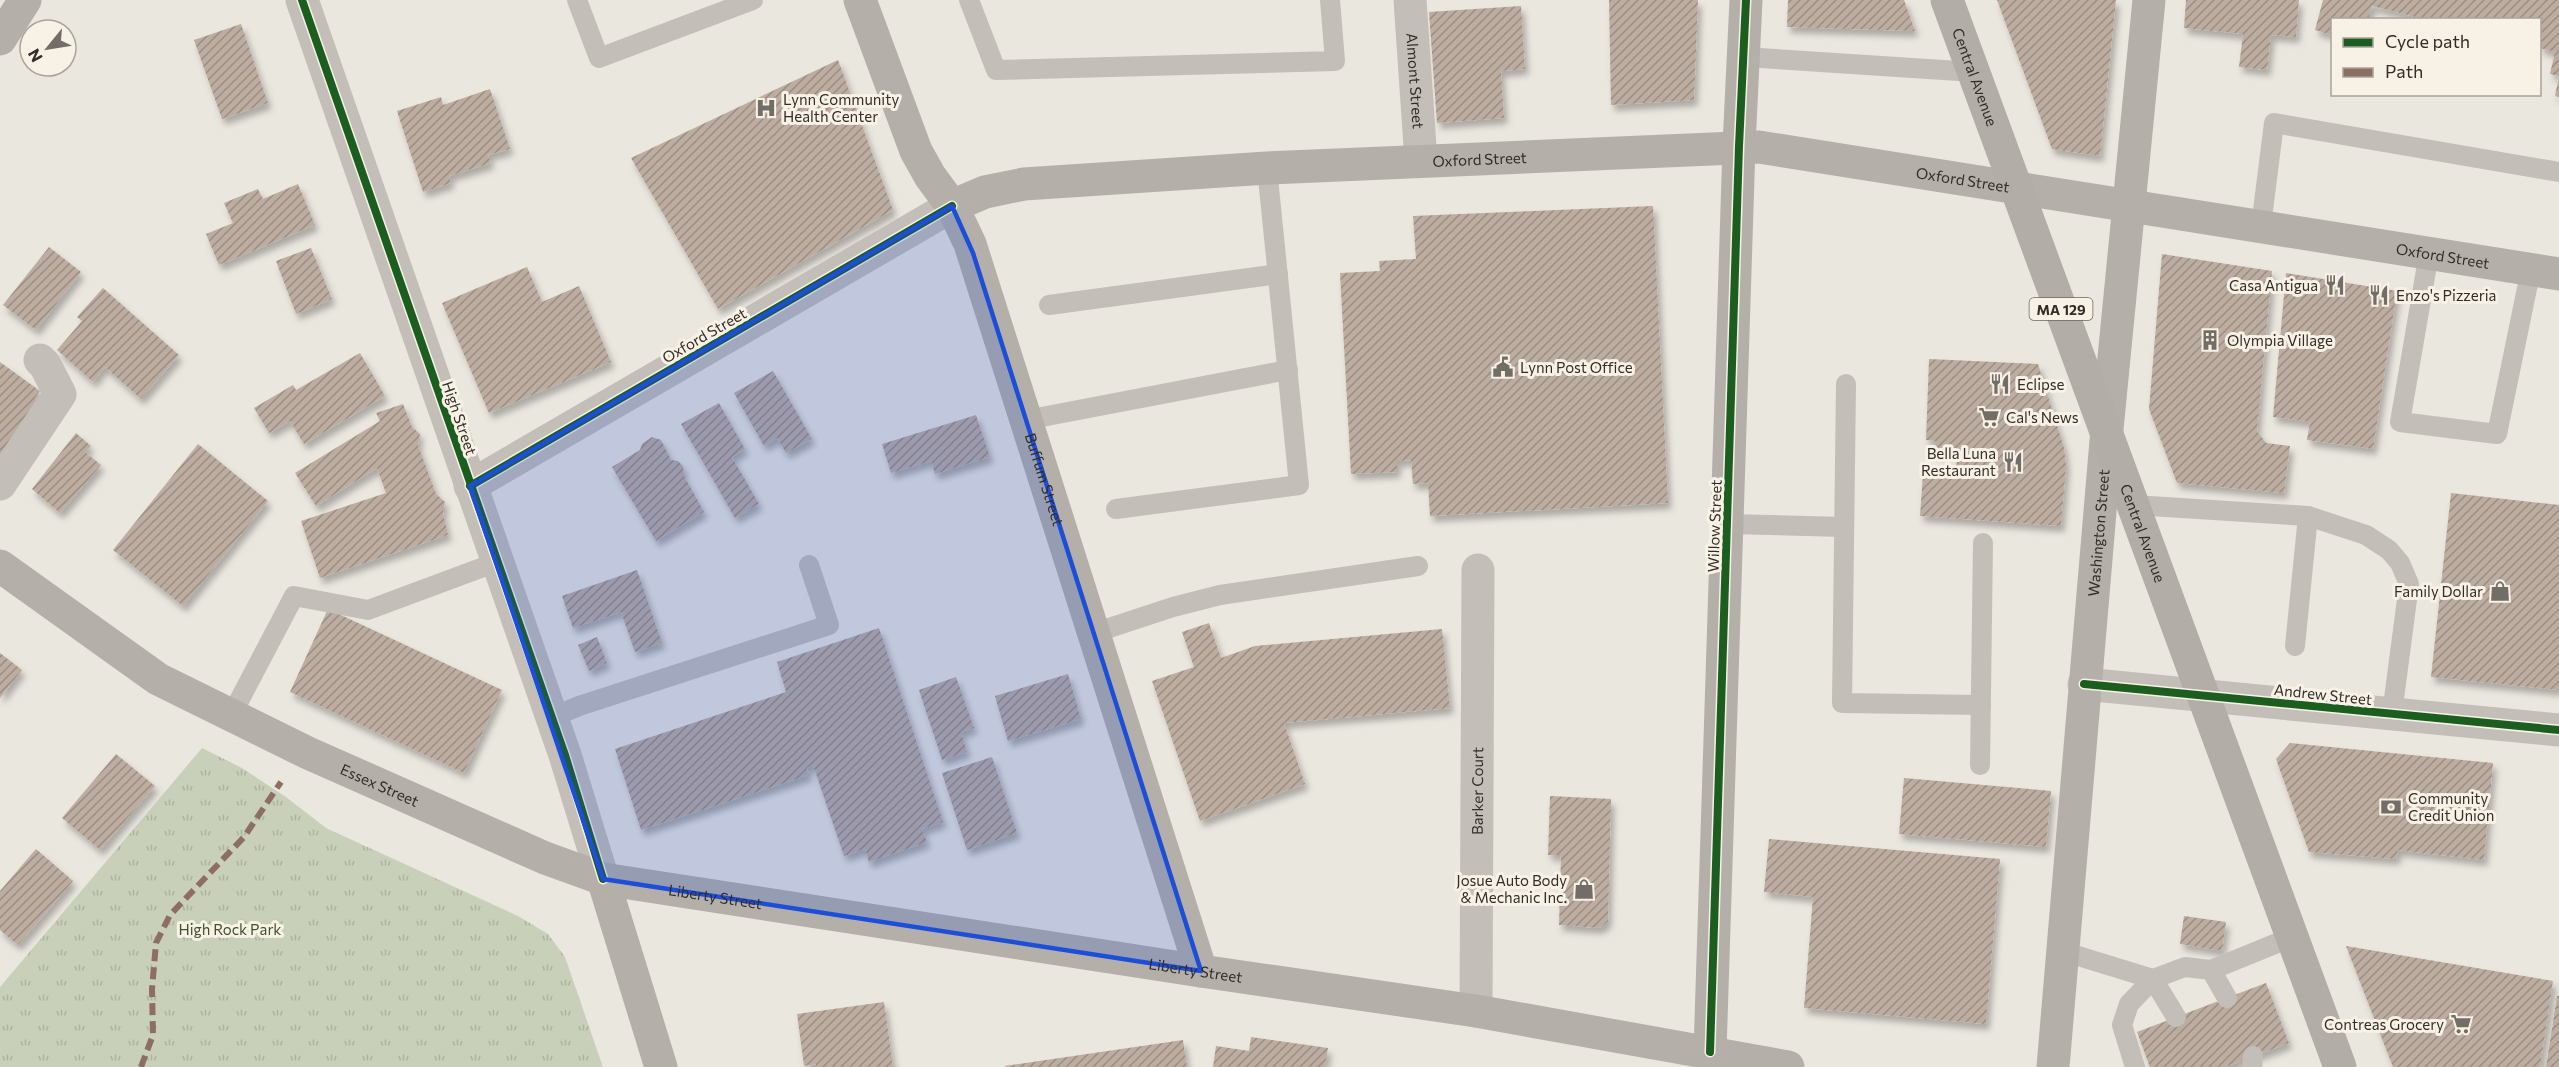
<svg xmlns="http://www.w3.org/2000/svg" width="2559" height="1067" viewBox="0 0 2559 1067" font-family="Commissioner,sans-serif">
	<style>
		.park { fill: url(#park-tufts) }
		.building { fill: url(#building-hatch); filter: url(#shadow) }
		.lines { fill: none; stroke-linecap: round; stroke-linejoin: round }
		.lane { stroke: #c3beb8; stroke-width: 20 }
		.street { stroke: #c3beb8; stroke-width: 33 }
		.secondary { stroke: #b4afa9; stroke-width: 33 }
		.primary { stroke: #b2ada7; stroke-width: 33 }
		.quiet { stroke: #8d6e63; stroke-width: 6; stroke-dasharray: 12 6; stroke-linecap: butt }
		.cycleway-casing { stroke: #f8f2e6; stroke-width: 11 }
		.cycleway { stroke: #1b5e20; stroke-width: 8 }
		.marked { fill: #1d4ed8; fill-opacity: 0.2; stroke: #1d4ed8; stroke-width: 4.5; stroke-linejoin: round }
		.labels { text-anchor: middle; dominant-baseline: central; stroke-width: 6; stroke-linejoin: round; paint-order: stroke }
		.shield { fill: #f8f2e6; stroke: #6e6760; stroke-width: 1.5 }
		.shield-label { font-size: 14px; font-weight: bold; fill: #332c27 }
		.street-label { font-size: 15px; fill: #332c27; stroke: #f8f2e6 }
		.poi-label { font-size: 15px; fill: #332c27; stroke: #f8f2e6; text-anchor: start }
		.park-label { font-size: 15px; fill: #3f502d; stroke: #f8f2e6 }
	</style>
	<defs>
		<pattern id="park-tufts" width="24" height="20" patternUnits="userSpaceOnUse" patternTransform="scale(1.5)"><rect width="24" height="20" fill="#c9d0ba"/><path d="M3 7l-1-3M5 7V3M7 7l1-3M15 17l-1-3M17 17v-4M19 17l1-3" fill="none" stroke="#adb3a0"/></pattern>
		<pattern id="building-hatch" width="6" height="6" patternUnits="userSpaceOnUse" patternTransform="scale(1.5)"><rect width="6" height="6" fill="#bdada1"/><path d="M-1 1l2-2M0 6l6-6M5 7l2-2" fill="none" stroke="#9a8d83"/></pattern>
		<filter id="shadow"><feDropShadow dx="3.5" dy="6" stdDeviation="3" flood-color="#0004"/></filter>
	</defs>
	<rect width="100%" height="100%" fill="#eae7df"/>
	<path class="park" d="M202,748L242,768L286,797L326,828L518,916L548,934L565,957L603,1067H0V987Z"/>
	<g class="building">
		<path d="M1609,0H1698L1694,100L1611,105Z"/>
		<path d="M1788,0H1904L1915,31L1787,27Z"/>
		<path d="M1997,0H2116L2100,156L2052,149Z"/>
		<path d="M2186,0H2299L2296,37L2271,35L2267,70L2239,67L2243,34L2184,28Z"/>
		<path d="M2323,0H2559V76L2550,74L2555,52L2540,48V20H2427L2372,6L2368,20H2332V35L2315,30Z"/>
		<path d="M1521,6L1525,69L1501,71L1504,118L1437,123L1429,12Z"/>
		<path d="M241,24L268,103L222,119L194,40Z"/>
		<path d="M838,60L893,210L718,309L631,158Z"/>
		<path d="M2558,81H2559V97L2555,96Z"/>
		<path d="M490,89L510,149L488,155L491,163L449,176L451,183L423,192L397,111L441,97L443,105Z"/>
		<path d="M298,184L315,225L219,265L206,234L233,223L224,203L258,189L263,199Z"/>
		<path d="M1653,206L1668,503L1430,516L1428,483L1413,484L1411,460L1397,461V472L1351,474L1340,273L1380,271L1379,261L1416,259L1413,216Z"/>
		<path d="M49,247L81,272L36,330L3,305Z"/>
		<path d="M311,248L332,299L296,314L276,261Z"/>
		<path d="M2162,254L2272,271L2257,431L2266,443L2290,446L2284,493L2177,483L2149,409Z"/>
		<path d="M527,267L542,302L579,286L611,362L489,413L442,303Z"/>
		<path d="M2286,273L2397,291L2373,449L2307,440L2310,422L2273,417Z"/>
		<path d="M103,288L179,355L141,399L105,367L93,382L57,350L82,321L77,317Z"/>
		<path d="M360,353L385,396L304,444L290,421L269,433L254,408L293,385L296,390Z"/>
		<path d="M1929,359L2038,364L2064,448L2066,466L2061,526L1920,516L1923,474L1956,476L1957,453H1936V441L1926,440Z"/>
		<path d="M0,362L40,391L35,398L45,406L0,469Z"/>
		<path d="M773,371L812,439L786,453L777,438L764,446L734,393Z"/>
		<path d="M719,403L745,449L732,457L759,504L735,518L681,424Z"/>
		<path d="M403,404L412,427L420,434L418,445L436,494L445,502L443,513L448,535L320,578L301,521L386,493L377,468L316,506L295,473L380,421L376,413Z"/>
		<path d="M976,415L990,457L935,474L931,461L891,473L882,444Z"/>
		<path d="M76,433L91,446L85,452L101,465L60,513L32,489Z"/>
		<path d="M652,437L661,440L671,460L678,461L683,466L684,476L704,512L656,541L612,467L640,450L642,444Z"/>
		<path d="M198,444L268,501L183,606L113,550Z"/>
		<path d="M2451,493L2559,505V690L2431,677Z"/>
		<path d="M637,570L662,643L635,652L621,612L573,628L562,596Z"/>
		<path d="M328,609L502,690L464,773L290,692Z"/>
		<path d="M1209,623L1221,658L1255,646L1442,629L1450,708L1284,723L1305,784L1200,821L1152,681L1194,667L1182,632Z"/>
		<path d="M879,628L943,822L922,829L927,842L869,862L865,849L844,856L813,765L807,768L809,775L641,830L615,749L786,692L777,662Z"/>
		<path d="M597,637L607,663L589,671L578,645Z"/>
		<path d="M0,653L22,670L0,698Z"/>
		<path d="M1068,674L1081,719L1008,741L995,696Z"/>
		<path d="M956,677L974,728L961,732L967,752L942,760L919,690Z"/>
		<path d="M2290,743L2493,763L2484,860L2398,850L2396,859L2309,852L2276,759Z"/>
		<path d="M116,754L155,786L100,850L62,818Z"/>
		<path d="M992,757L1017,833L967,850L942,773Z"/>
		<path d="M1904,778L2051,791L2046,847L1899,834Z"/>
		<path d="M1550,796L1611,799L1608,922L1599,928L1559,925L1561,855H1548Z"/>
		<path d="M1769,839L2000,859L1986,1024L1804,1008L1813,897L1764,892Z"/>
		<path d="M36,849L73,881L18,945L0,930V891Z"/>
		<path d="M2184,916L2226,922L2222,951L2180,944Z"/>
		<path d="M2346,946L2553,981L2540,1067H2393Z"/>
		<path d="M2266,983L2289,1043L2225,1067H2150L2137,1032Z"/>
		<path d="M2557,996H2559V1067H2546Z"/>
		<path d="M884,1002L893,1067H816V1064L804,1066L797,1014Z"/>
		<path d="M1251,1037L1328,1048L1325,1067H1213L1216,1046L1249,1051Z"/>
		<path d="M1183,1040L1187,1067H1005V1066Z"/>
	</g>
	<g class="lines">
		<g class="lane">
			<path d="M577,0L599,58L753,0"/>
			<path d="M969,0L996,70L1335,61L1330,0"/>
			<path d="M1744,57L1974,72"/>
			<path d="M2261,226L2274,123L2559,172"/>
			<path d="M2429,253L2400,422L2497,434L2531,269"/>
			<path d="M1049,305L1278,274"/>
			<path d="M1846,384L1842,703L1981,705"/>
			<path d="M1026,420L1288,370"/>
			<path d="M2134,505L2308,516L2366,535L2389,550L2400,563L2409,584L2392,714"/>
			<path d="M1116,509L1299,485L1267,168"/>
			<path d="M1728,524L1844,527"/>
			<path d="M1094,633L1173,607L1220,595L1418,566"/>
			<path d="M2295,646L2308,516"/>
			<path d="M231,716L294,596L368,610L497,562"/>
			<path d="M551,718L579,706L829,625L809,565"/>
			<path d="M1980,765L1983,543"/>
			<path d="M2062,951L2153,979L2176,1017"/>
			<path d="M2211,970L2292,937"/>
			<path d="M2135,1067L2122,1025L2129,1004L2153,979L2185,967L2211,970L2227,998"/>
			<path d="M2252,1067L2253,1056"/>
		</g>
		<g class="street">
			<path d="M302,0L565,755L603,879"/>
			<path id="s1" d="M1410,0L1421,161"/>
			<path d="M0,484L60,394L45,365L40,360"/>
			<path d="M470,486L952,206"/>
			<path d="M2084,684L2559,730"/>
			<path id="s2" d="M1476,1011L1478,570"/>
		</g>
		<g class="secondary">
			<path id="s3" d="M860,0L916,151L930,176L952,206L970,244L1201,971"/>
			<path d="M0,39L25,0"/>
			<path id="s4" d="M952,206L985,192L1024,184L1267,168L1759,147L2559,274"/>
			<path id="s5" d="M0,566L158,679L308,753L545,858L603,879L1201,971L1476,1011L1788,1067"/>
			<path d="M603,879L661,1067"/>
			<path d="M1710,1052L1739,146L1746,0"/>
			<path id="s6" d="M2053,1067L2107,429L2149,0"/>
		</g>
		<path class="primary" id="s7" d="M1947,0L2340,1067"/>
		<path class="quiet" d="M141,1067L153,1035L152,989L156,943L170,915L244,837L281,782"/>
		<g class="cycleway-casing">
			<g id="cycleway">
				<path d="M302,0L565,755L603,879"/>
				<path d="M470,486L952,206"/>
				<path d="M2084,684L2559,730"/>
				<path d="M1710,1052L1739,146L1746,0"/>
			</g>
		</g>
		<use href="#cycleway" class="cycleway"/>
	</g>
	<path class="marked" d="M952,206L973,253L1201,971L603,879L470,486Z"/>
	<defs>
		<g id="hospital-bare" transform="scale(1.62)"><path d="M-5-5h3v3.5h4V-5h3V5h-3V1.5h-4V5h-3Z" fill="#736d67" stroke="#f8f2e6" stroke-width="2.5" paint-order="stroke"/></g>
		<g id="restaurant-bare" transform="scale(1.62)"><path d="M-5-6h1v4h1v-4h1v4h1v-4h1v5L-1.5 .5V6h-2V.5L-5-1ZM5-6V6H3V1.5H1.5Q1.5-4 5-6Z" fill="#736d67" stroke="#f8f2e6" stroke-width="2.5" paint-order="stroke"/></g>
		<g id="building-bare" transform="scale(1.62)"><path d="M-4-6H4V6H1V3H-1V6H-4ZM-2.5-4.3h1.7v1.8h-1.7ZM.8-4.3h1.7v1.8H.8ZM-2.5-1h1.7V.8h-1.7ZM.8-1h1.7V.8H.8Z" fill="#736d67" stroke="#f8f2e6" stroke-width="2.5" paint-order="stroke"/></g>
		<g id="civic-bare" transform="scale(1.62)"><path d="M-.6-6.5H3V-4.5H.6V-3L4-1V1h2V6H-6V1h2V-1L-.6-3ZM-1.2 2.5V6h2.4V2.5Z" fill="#736d67" stroke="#f8f2e6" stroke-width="2.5" paint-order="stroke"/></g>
		<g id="supermarket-bare" transform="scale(1.62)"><path d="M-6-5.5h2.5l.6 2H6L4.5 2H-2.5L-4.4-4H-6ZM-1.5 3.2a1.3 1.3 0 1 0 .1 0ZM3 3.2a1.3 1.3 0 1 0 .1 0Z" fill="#736d67" stroke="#f8f2e6" stroke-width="2.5" paint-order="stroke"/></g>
		<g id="shop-bare" transform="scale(1.62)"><path d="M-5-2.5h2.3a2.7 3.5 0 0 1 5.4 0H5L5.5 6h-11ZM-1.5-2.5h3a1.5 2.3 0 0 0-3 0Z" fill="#736d67" stroke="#f8f2e6" stroke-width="2.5" paint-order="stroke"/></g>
		<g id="bank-bare" transform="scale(1.62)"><path d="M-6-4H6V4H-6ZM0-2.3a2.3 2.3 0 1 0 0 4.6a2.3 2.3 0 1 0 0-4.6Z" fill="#736d67" stroke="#f8f2e6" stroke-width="2.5" paint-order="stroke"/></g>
	</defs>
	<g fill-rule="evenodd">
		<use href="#hospital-bare" x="766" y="108"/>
		<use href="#restaurant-bare" x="2335" y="285"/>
		<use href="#restaurant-bare" x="2379" y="295"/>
		<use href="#building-bare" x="2210" y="340"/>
		<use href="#civic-bare" x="1503" y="367"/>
		<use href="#restaurant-bare" x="2000" y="384"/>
		<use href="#supermarket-bare" x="1989" y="417"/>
		<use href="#restaurant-bare" x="2013" y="462"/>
		<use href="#shop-bare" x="2500" y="591"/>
		<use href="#bank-bare" x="2391" y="807"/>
		<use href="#shop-bare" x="1584" y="889"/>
		<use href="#supermarket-bare" x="2461" y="1024"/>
	</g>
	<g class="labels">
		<rect class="shield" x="2029.5" y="298" width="63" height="22" rx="4.5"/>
		<g class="shield-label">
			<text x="2061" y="309">MA 129</text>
		</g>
		<g class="street-label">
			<text stroke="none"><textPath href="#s7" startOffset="82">Central Avenue</textPath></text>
			<text stroke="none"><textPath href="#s1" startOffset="81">Almont Street</textPath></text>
			<text stroke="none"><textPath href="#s4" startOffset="532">Oxford Street</textPath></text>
			<text stroke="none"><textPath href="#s4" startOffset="1018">Oxford Street</textPath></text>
			<text stroke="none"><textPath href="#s4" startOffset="1504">Oxford Street</textPath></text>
			<text transform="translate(704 335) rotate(-30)">Oxford Street</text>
			<text transform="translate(460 418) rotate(71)">High Street</text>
			<text stroke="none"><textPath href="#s3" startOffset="516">Buffum Street</textPath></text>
			<text transform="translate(1714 526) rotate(-88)">Willow Street</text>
			<text stroke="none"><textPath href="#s6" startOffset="536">Washington Street</textPath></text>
			<text stroke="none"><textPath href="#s7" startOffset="568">Central Avenue</textPath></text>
			<text transform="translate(2323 694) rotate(6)">Andrew Street</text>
			<text stroke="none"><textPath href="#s5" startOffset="440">Essex Street</textPath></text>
			<text stroke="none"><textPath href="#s2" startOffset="220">Barker Court</textPath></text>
			<text stroke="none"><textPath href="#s5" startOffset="796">Liberty Street</textPath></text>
			<text stroke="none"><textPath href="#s5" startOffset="1282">Liberty Street</textPath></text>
		</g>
		<g class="poi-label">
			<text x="783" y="99">Lynn Community<tspan x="783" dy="17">Health Center</tspan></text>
			<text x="2318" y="285" text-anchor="end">Casa Antigua</text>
			<text x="2396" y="295">Enzo's Pizzeria</text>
			<text x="2227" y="340">Olympia Village</text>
			<text x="1520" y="367">Lynn Post Office</text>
			<text x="2017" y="384">Eclipse</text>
			<text x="2006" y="417">Cal's News</text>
			<text x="1996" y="453" text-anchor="end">Bella Luna<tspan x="1996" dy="17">Restaurant</tspan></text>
			<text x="2483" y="591" text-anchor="end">Family Dollar</text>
			<text x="2408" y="798">Community<tspan x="2408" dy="17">Credit Union</tspan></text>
			<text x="1567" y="880" text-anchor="end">Josue Auto Body<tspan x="1567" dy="17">&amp; Mechanic Inc.</tspan></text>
			<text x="2444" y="1024" text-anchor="end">Contreas Grocery</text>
		</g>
		<g class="park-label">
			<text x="230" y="929">High Rock Park</text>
		</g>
	</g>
	<rect x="2331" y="18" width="210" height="78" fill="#f8f2e6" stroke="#a9a39a" stroke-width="1.5"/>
	<rect x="2343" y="38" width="30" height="9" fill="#1b5e20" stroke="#a9a39a" stroke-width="1.5"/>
	<text x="2385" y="48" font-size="18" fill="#332c27">Cycle path</text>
	<rect x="2343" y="68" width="30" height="9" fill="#8d6e63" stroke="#a9a39a" stroke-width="1.5"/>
	<text x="2385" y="78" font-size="18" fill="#332c27">Path</text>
	<g transform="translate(48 48) rotate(240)"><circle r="28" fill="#f8f2e6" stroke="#a9a39a" stroke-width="1.5"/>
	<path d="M0-4.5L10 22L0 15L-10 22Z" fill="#736d67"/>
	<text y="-9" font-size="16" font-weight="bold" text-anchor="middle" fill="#332c27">N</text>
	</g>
</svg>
